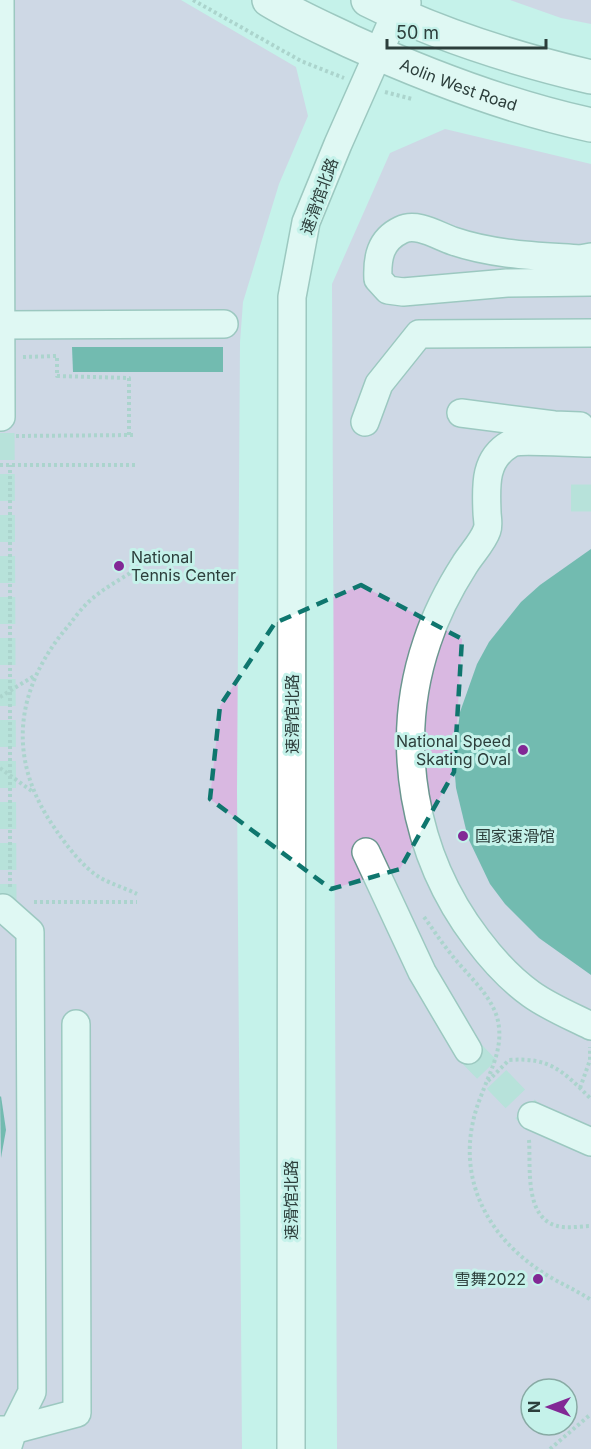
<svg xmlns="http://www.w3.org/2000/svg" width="591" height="1449" viewBox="0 0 591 1449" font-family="Inter,'Noto Sans SC',sans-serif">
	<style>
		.green { fill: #d9b8e1; fill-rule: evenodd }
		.building { fill: #0f786c }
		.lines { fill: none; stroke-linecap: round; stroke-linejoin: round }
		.minor-tunnel { stroke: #a6cec7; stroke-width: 27; stroke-dasharray: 27 14; stroke-linecap: butt }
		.minor-casing { stroke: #6b968f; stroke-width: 30 }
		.major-casing { stroke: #6b968f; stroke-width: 36 }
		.path { stroke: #8db0aa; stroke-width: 4; stroke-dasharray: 3 3; stroke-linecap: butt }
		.minor { stroke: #fff; stroke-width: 27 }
		.major { stroke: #fff; stroke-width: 33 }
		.marked { fill: none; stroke: #0f766e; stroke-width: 4.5; stroke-dasharray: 12 8; stroke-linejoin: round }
		.poi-dot { fill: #822895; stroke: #c5f2ea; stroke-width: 2 }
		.labels { text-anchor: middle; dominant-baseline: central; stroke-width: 6; stroke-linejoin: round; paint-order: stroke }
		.street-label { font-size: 16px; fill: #2c3e3b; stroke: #c5f2ea }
		.poi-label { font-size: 16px; fill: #2c3e3b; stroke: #c5f2ea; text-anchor: start }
	</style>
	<rect width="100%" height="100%" fill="#c5f2ea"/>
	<g class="green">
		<path d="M0,0H181L296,67L308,116L279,184L243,302L240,342L237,791L242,1449H0Z"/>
		<path d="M510,0H591V24L561,18Z"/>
		<path d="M445,129L591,164V1449H337L332,284L390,153ZM531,1389H567V1425H531Z"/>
	</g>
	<g class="building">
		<path d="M72,347H223V372H73Z"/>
		<path d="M591,549V975L539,938L505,904L490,884L468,838L456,788L454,763L460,712L477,664L489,642L521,602L540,585Z"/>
		<path d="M1,1096L6,1130L1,1158L0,1097Z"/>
	</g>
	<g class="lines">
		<g class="minor-tunnel">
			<path d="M571,498H591"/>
			<path d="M0,908H3L1,417"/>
			<path d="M468,1050L532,1116"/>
		</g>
		<g class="minor-casing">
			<g id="minor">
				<path d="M0,0L1,417"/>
				<path d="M591,257L580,259C538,256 494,255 453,241C438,236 417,222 401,230C380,240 377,258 378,279L388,290L403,292L507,283L591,282"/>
				<path d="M2,325L224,324"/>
				<path d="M461,413L554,425L580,426"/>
				<path d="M365,422L379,384L419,334L591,333"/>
				<path d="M591,443C577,443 518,439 510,444C484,459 486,486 487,512C487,517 489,525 487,530C483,542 471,554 465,564C449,589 436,614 427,642C393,742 413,855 477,939C492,959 510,979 531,994C549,1007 571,1016 591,1026"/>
				<path d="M366,852L422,972L468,1050"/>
				<path d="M3,908L30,932L32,1392L13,1430L7,1449"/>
				<path d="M532,1116L591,1142"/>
				<path d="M1,1430H13L77,1413L76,1024"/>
				<path d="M291,1449L292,297L306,222L338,144L396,13L407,3"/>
			</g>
		</g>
		<g class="major-casing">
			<g id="major">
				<path id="s1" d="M269,0C295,16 323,28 350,41C427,76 508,107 591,125"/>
				<path d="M368,0C438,35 515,59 591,77"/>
			</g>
		</g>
		<g class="path">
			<path d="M193,0L301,61L344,78"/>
			<path d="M385,92L412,99"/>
			<path d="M23,357L57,356V376L129,378V435"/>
			<path d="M16,436L134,435"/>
			<path d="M0,465H135"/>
			<path d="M135,570C121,579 106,587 93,598C84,605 76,616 69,625C14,689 6,760 56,830C66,845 84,868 99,877C111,884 125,888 137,894"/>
			<path d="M0,697L34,676"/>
			<path d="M0,768L33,792"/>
			<path d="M10,887V465"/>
			<path d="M34,902H137"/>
			<path d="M424,917C433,929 441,942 451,954C466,974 489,992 497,1017C505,1046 491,1069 481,1096C453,1165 479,1229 539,1270C556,1282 575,1289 591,1300"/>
			<path d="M488,1081L509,1060C550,1057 563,1071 591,1099"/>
			<path d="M580,1088L590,1060V1047"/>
			<path d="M529,1140C531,1168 523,1223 563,1227C572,1228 582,1226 591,1226"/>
			<path d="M550,1449L591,1414"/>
		</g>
		<use href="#minor" class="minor"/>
		<use href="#major" class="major"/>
	</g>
	<path d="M0 0H591V1449H0ZM361,585L462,639L454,772L400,869L331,889L210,799L220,706L275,623Z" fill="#c5f2ea" fill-opacity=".55" fill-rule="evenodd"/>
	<path class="marked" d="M361,585L462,639L454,772L400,869L331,889L210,799L220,706L275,623Z"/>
	<g class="poi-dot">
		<circle cx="119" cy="566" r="6"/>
		<circle cx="523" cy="750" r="6"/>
		<circle cx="463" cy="836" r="6"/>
		<circle cx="538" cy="1279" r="6"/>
	</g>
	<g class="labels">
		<g class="street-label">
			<text stroke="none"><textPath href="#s1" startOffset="208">Aolin West Road</textPath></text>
			<text transform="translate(319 196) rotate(-70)">速滑馆北路</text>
			<text transform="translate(292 714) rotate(-90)">速滑馆北路</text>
			<text transform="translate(291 1200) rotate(-90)">速滑馆北路</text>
		</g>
		<g class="poi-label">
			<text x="131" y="557">National<tspan x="131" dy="18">Tennis Center</tspan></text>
			<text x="511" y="741" text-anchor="end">National Speed<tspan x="511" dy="18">Skating Oval</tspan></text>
			<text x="475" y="836">国家速滑馆</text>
			<text x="526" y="1279" text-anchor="end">雪舞2022</text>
		</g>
	</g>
	<g transform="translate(549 1407) rotate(270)"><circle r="28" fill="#c5f2ea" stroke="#88aaa4" stroke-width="1.5"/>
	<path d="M0-4.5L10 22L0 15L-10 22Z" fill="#822895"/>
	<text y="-9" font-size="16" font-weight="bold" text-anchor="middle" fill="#2c3e3b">N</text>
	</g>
	<path d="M387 39v9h159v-9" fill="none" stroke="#2c3e3b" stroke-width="3"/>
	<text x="396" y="39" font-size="18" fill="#2c3e3b" stroke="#c5f2ea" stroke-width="4.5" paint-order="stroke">50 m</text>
</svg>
